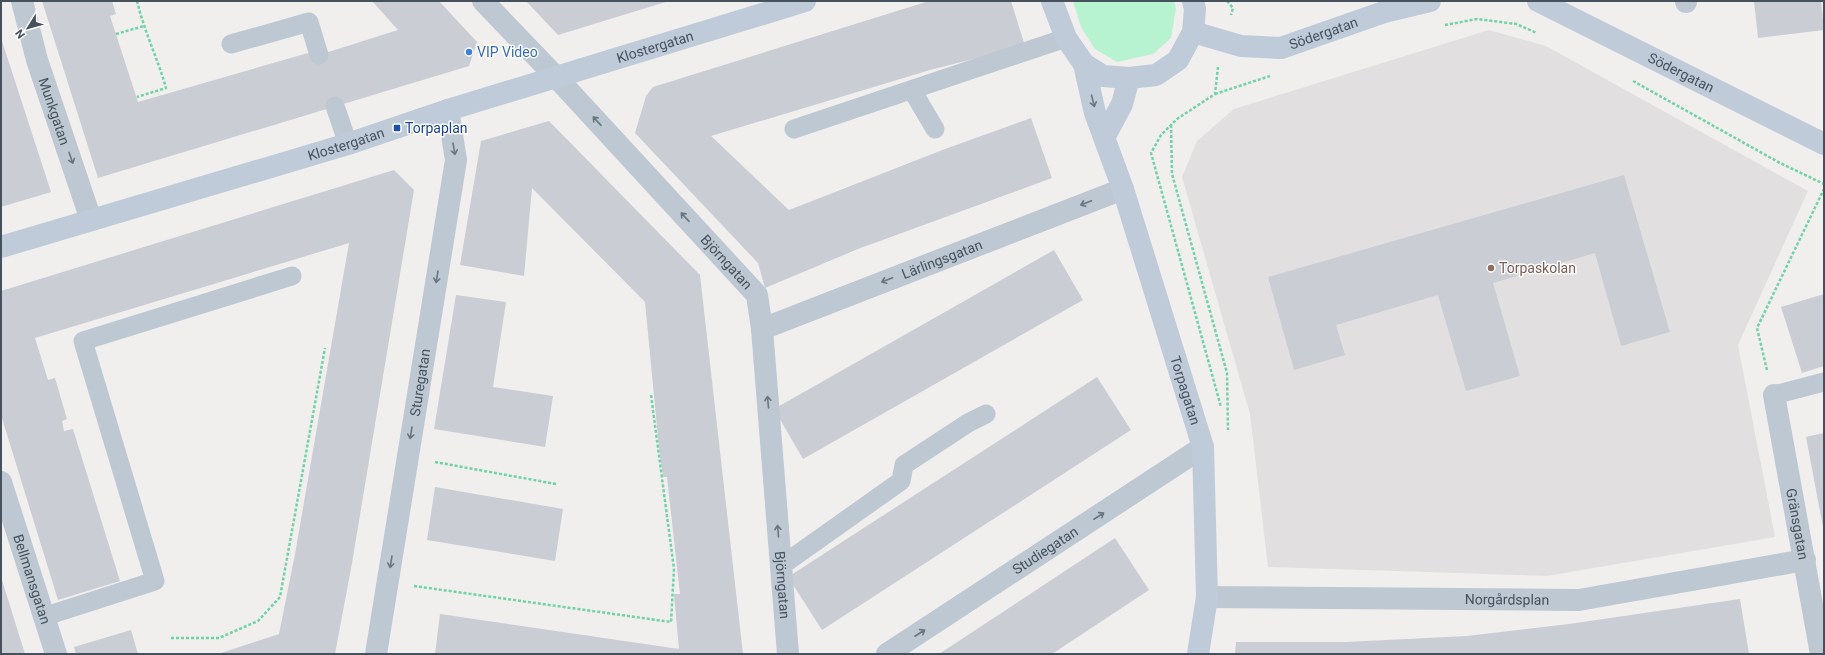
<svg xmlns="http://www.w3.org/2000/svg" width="1825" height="655" viewBox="0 0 1825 655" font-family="Roboto,sans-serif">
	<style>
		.education { fill: #e2dfe0 }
		.green { fill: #b8f3d1 }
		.building { fill: #cacdd4 }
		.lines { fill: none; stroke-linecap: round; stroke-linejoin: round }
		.path { stroke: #6dd4a5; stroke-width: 2.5; stroke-dasharray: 3 2; stroke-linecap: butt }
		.lane { stroke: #bdc8d2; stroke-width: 19 }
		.street { stroke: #bdc8d2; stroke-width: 22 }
		.secondary { stroke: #bfcbd9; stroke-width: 22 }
		.oneway { stroke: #6a7682 }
		.oneway2 { stroke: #697580 }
		.shop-dot { fill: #3f7fe0; stroke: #fff; stroke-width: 1.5 }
		.transit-dot { fill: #1a4fb4; stroke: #fff; stroke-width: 1.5 }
		.education-dot { fill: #8d6e63; stroke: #fff; stroke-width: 1.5 }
		.labels { text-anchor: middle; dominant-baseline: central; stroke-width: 3; stroke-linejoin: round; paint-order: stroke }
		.street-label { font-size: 14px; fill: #45515d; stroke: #fff }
		.shop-label { font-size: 14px; fill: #366cbe; stroke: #fff; text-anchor: start }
		.transit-label { font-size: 14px; fill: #164399; stroke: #fff; text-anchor: start }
		.education-label { font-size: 14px; fill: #785e54; stroke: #fff; text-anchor: start }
	</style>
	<rect width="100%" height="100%" fill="#f1eeee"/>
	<path class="education" d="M1489,30L1546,46L1808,191L1738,345L1775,537L1547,576L1268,567L1250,414L1182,177L1197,141L1234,109Z"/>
	<path class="green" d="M1073,1H1174L1176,9L1171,38L1153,54L1117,62L1095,49L1081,27Z"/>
	<g class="building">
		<path d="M42,1H112L116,14L110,16L138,102L315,51L319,55L398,30L372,1H439L477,42L469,66L98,178Z"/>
		<path d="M526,1H669L558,35Z"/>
		<path d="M929,1H1011L1025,46L930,70L711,136L789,210L945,149L1031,118L1052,178L858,249L765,288L758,263L635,133L646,96L653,87Z"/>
		<path d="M1754,1H1821L1824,30L1758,38Z"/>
		<path d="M1,38L51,192L1,207Z"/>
		<path d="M549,121L700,275L743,654H435L440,614L679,649L674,594H680L667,477H663L659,448L645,302L532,188L524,276L460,265L481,141Z"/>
		<path d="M394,170L414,190L352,563L335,654H218L279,634L295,554L349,243L35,338L48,380L55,378L67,419L62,421L64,431L73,429L120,581L58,600L1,415V291Z"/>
		<path d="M1624,175L1670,332L1621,346L1595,253L1493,283L1520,376L1466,391L1438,295L1336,325L1345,355L1294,370L1268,277Z"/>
		<path d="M1054,250L1083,300L803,459L774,409Z"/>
		<path d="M1824,294V366L1802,373L1781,307Z"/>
		<path d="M456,295L506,302L493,387L553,396L545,447L434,429Z"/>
		<path d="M1097,377L1131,430L822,630L788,577Z"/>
		<path d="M1824,433V527H1823L1806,437Z"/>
		<path d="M435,487L563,509L555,561L427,540Z"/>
		<path d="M1115,538L1149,590L1052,654H939Z"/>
		<path d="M1,578V577L25,654H1Z"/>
		<path d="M1740,599L1749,654H1235L1236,642H1346L1467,636L1569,624Z"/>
		<path d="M131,630L138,654H76L74,647Z"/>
	</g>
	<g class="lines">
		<g class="path">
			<path d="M137,1C144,31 158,59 166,88L137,97"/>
			<path d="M1227,1L1233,8L1231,15"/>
			<path d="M1445,25L1477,19L1516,24L1537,33"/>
			<path d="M116,34L144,26"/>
			<path d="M1218,67L1215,94L1177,119L1161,135L1151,153L1221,407"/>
			<path d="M1633,81L1780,163L1824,184"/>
			<path d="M1215,94L1270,76"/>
			<path d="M1171,125L1172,174L1227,373L1228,430"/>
			<path d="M1767,370L1757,328L1824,189"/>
			<path d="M435,462L556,484"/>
			<path d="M414,586L671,622L674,569L651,395"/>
			<path d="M171,638H219L258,621L280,597L325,348"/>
		</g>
		<g class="lane">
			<path d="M231,44L309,22L319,55"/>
			<path d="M912,90L935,129"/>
			<path d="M335,106L348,144"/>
			<path d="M794,129L1066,38"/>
			<path d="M1774,395L1824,382"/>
			<path d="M781,566L901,481L904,465L968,423L986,414"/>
			<path d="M43,617L155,581L83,341L292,276"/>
		</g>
		<g class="street">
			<path id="s1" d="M22,1L37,60L91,220"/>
			<path id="s2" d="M483,1L557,78L757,295L762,329L788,654"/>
			<path d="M1686,1V2"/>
			<path id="s3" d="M762,329L1123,189"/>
			<path id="s4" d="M1774,395L1821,654"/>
			<path id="s5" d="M1,482L56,654"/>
			<path id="s6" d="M1207,597L1579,600L1805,560"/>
			<path id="s7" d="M376,654L456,160L448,110"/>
			<path id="s8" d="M887,654L1203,447"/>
		</g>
		<g class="secondary">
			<path d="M1052,1L1066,38L1084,64L1103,76L1129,78L1156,75L1178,60L1193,32L1195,9L1193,1"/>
			<path id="s9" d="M1538,1L1824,144"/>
			<path id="s10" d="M1193,32L1241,46L1281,48L1384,12L1430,1"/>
			<path id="s11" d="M1084,64L1095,113L1123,189L1203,447L1207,597L1198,654"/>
			<path d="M1105,136L1122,104L1129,78"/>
			<path id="s12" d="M1,247L348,144L448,110L805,1"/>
		</g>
	</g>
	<defs><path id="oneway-shaft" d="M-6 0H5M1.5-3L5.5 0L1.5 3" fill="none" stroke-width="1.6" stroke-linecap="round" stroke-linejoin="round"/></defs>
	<use class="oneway" href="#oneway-shaft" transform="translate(1093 101) rotate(76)"/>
	<g class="oneway2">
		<use href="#oneway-shaft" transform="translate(597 121) rotate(-133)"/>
		<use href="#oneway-shaft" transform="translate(454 149) rotate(80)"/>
		<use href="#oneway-shaft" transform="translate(71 158) rotate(71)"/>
		<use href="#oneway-shaft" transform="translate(1086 203) rotate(159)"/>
		<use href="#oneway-shaft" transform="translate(685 217) rotate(-133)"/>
		<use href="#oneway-shaft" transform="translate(437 277) rotate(99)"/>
		<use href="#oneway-shaft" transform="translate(887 280) rotate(159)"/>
		<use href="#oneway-shaft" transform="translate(768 402) rotate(-95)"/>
		<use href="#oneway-shaft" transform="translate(411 433) rotate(99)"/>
		<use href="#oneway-shaft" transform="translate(1099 516) rotate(-33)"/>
		<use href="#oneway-shaft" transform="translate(778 531) rotate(-95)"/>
		<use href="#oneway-shaft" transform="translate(391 562) rotate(99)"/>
		<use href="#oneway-shaft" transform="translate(920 633) rotate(-33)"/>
	</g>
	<circle class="shop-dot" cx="469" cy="52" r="4"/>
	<rect class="transit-dot" x="393" y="124" width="8" height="8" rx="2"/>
	<circle class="education-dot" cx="1491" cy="268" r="4"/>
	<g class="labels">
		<g class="street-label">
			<text stroke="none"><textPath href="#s10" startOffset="135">Södergatan</textPath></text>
			<text stroke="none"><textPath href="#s12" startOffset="684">Klostergatan</textPath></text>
			<text stroke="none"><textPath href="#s9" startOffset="160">Södergatan</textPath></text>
			<text stroke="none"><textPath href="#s1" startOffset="115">Munkgatan</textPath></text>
			<text stroke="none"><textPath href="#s12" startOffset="360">Klostergatan</textPath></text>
			<text stroke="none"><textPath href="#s3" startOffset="193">Lärlingsgatan</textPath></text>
			<text stroke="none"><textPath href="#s2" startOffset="357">Björngatan</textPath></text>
			<text stroke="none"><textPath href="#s7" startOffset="275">Sturegatan</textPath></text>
			<text stroke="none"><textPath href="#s11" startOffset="342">Torpagatan</textPath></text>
			<text stroke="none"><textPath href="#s4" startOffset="131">Gränsgatan</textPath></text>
			<text stroke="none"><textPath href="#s8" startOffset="189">Studiegatan</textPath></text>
			<text stroke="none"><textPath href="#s5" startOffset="102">Bellmansgatan</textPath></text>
			<text stroke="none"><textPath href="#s2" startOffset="693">Björngatan</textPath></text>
			<text stroke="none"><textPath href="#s6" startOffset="300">Norgårdsplan</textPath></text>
		</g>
		<g class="shop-label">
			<text x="477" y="52">VIP Video</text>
		</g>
		<g class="transit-label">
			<text x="405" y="128">Torpaplan</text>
		</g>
		<g class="education-label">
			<text x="1499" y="268">Torpaskolan</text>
		</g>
	</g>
	<rect width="1825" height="655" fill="none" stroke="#45515d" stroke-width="4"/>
	<g transform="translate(28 28) rotate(233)" stroke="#ffffff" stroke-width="3" paint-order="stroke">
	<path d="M0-3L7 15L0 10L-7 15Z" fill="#45515d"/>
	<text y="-6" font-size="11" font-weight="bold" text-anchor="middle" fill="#45515d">N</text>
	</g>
</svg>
